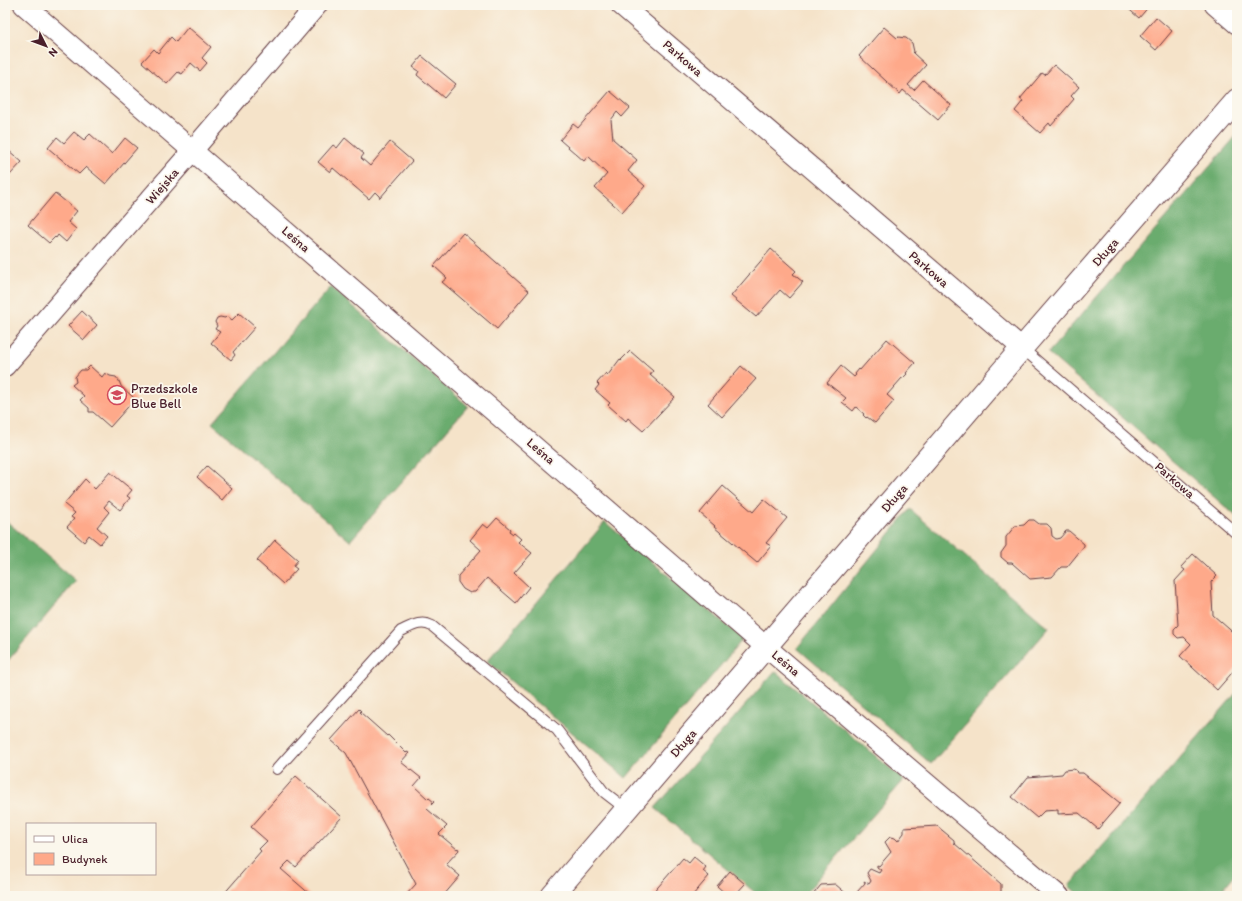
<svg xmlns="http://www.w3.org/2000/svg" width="1242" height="901" viewBox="0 0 1242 901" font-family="Itim,sans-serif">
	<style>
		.forest { fill: #6bac6e; stroke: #5a664c }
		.building { fill: #fea98a }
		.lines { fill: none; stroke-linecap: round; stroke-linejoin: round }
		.lane-casing { stroke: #643c43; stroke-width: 12 }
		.street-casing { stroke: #643c43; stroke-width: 22 }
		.secondary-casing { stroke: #643c43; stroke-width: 24 }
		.lane { stroke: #fff; stroke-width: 10 }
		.street { stroke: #fff; stroke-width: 20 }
		.secondary { stroke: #fff; stroke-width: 22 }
		.labels { text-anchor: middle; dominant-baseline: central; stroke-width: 3.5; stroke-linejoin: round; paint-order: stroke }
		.street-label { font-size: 13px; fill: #4a1f2b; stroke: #fbf7ec }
		.poi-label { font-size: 13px; fill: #4a1f2b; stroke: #fbf7ec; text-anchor: start }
	</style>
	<rect width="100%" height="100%" fill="#fbf7ec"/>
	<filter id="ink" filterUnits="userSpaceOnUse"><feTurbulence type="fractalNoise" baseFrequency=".025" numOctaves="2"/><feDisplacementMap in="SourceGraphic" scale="8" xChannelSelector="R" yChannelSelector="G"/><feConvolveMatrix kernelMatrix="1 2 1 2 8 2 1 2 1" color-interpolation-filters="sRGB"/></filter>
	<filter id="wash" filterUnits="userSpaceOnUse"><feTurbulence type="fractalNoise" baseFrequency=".012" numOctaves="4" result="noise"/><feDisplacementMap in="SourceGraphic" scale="16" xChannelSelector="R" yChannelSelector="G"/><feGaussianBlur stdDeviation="0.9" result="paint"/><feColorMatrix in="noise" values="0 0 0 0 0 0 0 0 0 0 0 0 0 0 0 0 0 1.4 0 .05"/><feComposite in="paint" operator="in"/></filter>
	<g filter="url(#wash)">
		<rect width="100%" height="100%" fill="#f5e3c9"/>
		<g class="forest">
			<path d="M1237,135V517L1048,353Z"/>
			<path d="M331,287L468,406L350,541L212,423Z"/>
			<path d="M910,509L1049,628L931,764L797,648Z"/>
			<path d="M5,520L76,581L5,664Z"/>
			<path d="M605,522L743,639L626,778L487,661Z"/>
			<path d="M775,671L904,780L803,896H759L655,808Z"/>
			<path d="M1237,692V872L1217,896H1080L1069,886Z"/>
		</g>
		<g id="blocks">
			<g class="building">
				<path d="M1124,5H1150L1139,18Z"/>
				<path d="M1156,17L1172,31L1156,50L1140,36Z"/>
				<path d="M188,27L211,47L202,58L207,63L200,71L191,63L182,74L178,72L167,84L142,62L154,49L158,53L171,37L176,42Z"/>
				<path d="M884,27L897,38L898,37L906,38L912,43L914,52L913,53L926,65L908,85L914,90L923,80L951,105L938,120L903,90L900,94L859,56Z"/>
				<path d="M422,56L456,84L444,98L417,75L419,71L413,67Z"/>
				<path d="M1054,65L1079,87L1071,96L1074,99L1051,126L1049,123L1040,133L1015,111L1023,101L1020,99L1042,73L1045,75Z"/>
				<path d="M610,91L630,108L622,117L617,112L611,120L613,139L637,160L628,171L645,186L622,212L595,188L607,174L588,156L584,161L560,140L573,124L578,128Z"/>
				<path d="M74,132L84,140L90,134L112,154L125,138L137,148L106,184L86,167L79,174L48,148L57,137L64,143Z"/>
				<path d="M345,138L364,154L361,158L370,166L390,142L412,161L380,198L379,196L375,192L369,199L333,168L330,172L318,162L333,145L337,148Z"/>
				<path d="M8,150L22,162L9,176L5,172V154Z"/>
				<path d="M55,193L77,211L68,222L76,229L66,242L58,235L56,238L55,237L49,243L28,225Z"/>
				<path d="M463,233L529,291L497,329L442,282L447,278L434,266Z"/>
				<path d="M771,249L796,271L793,274L803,282L789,298L780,290L756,317L731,296Z"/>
				<path d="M82,311L97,325L84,340L68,326Z"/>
				<path d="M239,313L255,327L233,352L235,355L231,360L211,343L220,332L215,329L217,326L215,322L217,318L220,317L225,318L227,316L232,320Z"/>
				<path d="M887,339L915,363L906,373L907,374L903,378H902L887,395L894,401L875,423L867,417L866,418L863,415L864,414L856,407L853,411L842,402L846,398L827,383L841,366L854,377L856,375L855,374L859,369L860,370Z"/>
				<path d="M630,351L653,371L650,375L675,397L643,431L628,418L626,421L608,405L610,403L595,390L599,385L597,383L606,373L608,375L620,359L621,360Z"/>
				<path d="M90,366L102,377L105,373L110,376L116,377L119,381L121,386L135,399L110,427L93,412H89V408L80,400L84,396L72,385L76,382L75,377L81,370H86Z"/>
				<path d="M741,366L756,379L722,417L708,404Z"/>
				<path d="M207,466L232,488L222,500L197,477Z"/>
				<path d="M110,472L132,490L127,496L130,498L120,510L109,501L104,507L109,512L97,527L107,536L100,544L89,535L84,542L67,527L74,519L71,517L75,513L64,504L85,479L95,489Z"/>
				<path d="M723,486L753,512L764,499L787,518L766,543L771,546L757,563L714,527L715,526L700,513Z"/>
				<path d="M497,518L510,529L509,531L513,534L514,533L521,539L518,542L532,553L514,573L529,587L516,603L487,578L475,592H473L470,593L463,589L458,582V576L481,550L470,540L483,524L488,528Z"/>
				<path d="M1029,520H1034L1039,524H1047L1051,528L1052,536L1056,539L1060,538L1066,531H1069L1084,544V546L1067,567H1061L1052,577L1030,579L1012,563H1008L1001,557V553L1006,546V537L1015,526L1024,525Z"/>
				<path d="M275,540L298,560L293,566L297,569L283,584L257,561Z"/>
				<path d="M1193,554L1217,576L1211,582L1213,615L1237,636V667L1217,690L1180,656L1191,644L1184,637L1178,638L1174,634V629L1178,625L1175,581L1185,570L1181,567Z"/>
				<path d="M359,709L361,711L360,712L387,736L388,735L406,753L407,752L409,753L401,762L421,778L414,786L428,799L429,798L434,802L427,809L447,826L439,834L457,849L458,848L459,850L446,864L460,876L443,896H405L416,884L346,753L331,740Z"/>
				<path d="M1073,769L1076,770L1077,773H1083L1120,803L1098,829L1079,813L1058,814V810L1044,811L1037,818L1012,797L1028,777L1062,774L1065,770Z"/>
				<path d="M296,776L342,817L296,867L289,861L281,869L312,896H222L261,851L259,849L267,841L251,827Z"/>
				<path d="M937,826L954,840V843L1001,884V896H861L857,892L865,883L864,881L869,884L871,881L867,873L870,869L879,873L881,870L877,867V865L879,866L891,852L885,842L890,837L895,838L898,841L904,833V828Z"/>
				<path d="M694,857L706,867L703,871L709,876L692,896H654L652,894L683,858L689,863Z"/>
				<path d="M730,871L745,884L734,896H728L717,886Z"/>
				<path d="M835,884L849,896H812L821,885Z"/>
			</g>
		</g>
	</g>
	<g filter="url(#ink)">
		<use href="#blocks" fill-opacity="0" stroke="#643c43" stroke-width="1"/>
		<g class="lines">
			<g class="lane-casing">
				<g id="lane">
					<path d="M1022,348L1237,534"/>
					<path d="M277,769L401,631C412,626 421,620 432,626L557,730L604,792L626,809"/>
				</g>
			</g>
			<g class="street-casing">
				<g id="street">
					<path d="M24,5L766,647L1059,896"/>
					<path d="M621,5L1022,348"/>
					<path d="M1215,5L1237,24"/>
					<path d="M5,366L193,150L317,5"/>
				</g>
			</g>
			<g class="secondary-casing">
				<path id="secondary" d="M552,896L1022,348L1237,100"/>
			</g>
			<use href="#lane" class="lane"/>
			<use href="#street" class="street"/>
			<use href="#secondary" class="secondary"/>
		</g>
	</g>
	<defs>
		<g id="school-ring" transform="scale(1)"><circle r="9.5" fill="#fbf7ec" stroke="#d1495b" stroke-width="1.5"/><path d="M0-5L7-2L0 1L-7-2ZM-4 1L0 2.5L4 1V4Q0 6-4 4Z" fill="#d1495b"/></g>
	</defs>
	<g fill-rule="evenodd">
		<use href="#school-ring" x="117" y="395"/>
	</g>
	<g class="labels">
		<g class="street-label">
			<text transform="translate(683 58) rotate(41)">Parkowa</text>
			<text transform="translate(162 186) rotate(-49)">Wiejska</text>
			<text transform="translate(296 239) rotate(41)">Leśna</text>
			<text transform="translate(1105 252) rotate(-49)">Długa</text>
			<text transform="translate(929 269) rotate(41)">Parkowa</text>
			<text transform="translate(541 451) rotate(41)">Leśna</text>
			<text transform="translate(1175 480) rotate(41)">Parkowa</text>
			<text transform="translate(894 498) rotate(-49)">Długa</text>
			<text transform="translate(786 663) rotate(40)">Leśna</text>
			<text transform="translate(683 743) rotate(-49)">Długa</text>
		</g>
		<g class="poi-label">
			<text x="131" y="388">Przedszkole<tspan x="131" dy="15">Blue Bell</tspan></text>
		</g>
	</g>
	<rect width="1242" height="901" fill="none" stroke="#fbf7ec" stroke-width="20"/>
	<rect x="26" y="823" width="130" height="52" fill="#fbf7ec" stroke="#b4a19f"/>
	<rect x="34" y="836" width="20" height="6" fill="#ffffff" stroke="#b4a19f"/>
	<text x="62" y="843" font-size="12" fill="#4a1f2b">Ulica</text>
	<rect x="34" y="853" width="20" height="12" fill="#fea98a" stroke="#b4a19f"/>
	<text x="62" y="863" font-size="12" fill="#4a1f2b">Budynek</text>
	<g transform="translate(46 46) rotate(132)" stroke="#fbf7ec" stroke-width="3" paint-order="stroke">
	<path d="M0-3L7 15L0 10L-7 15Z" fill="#4a1f2b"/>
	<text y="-6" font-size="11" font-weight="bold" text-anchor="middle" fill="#4a1f2b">N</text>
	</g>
</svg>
